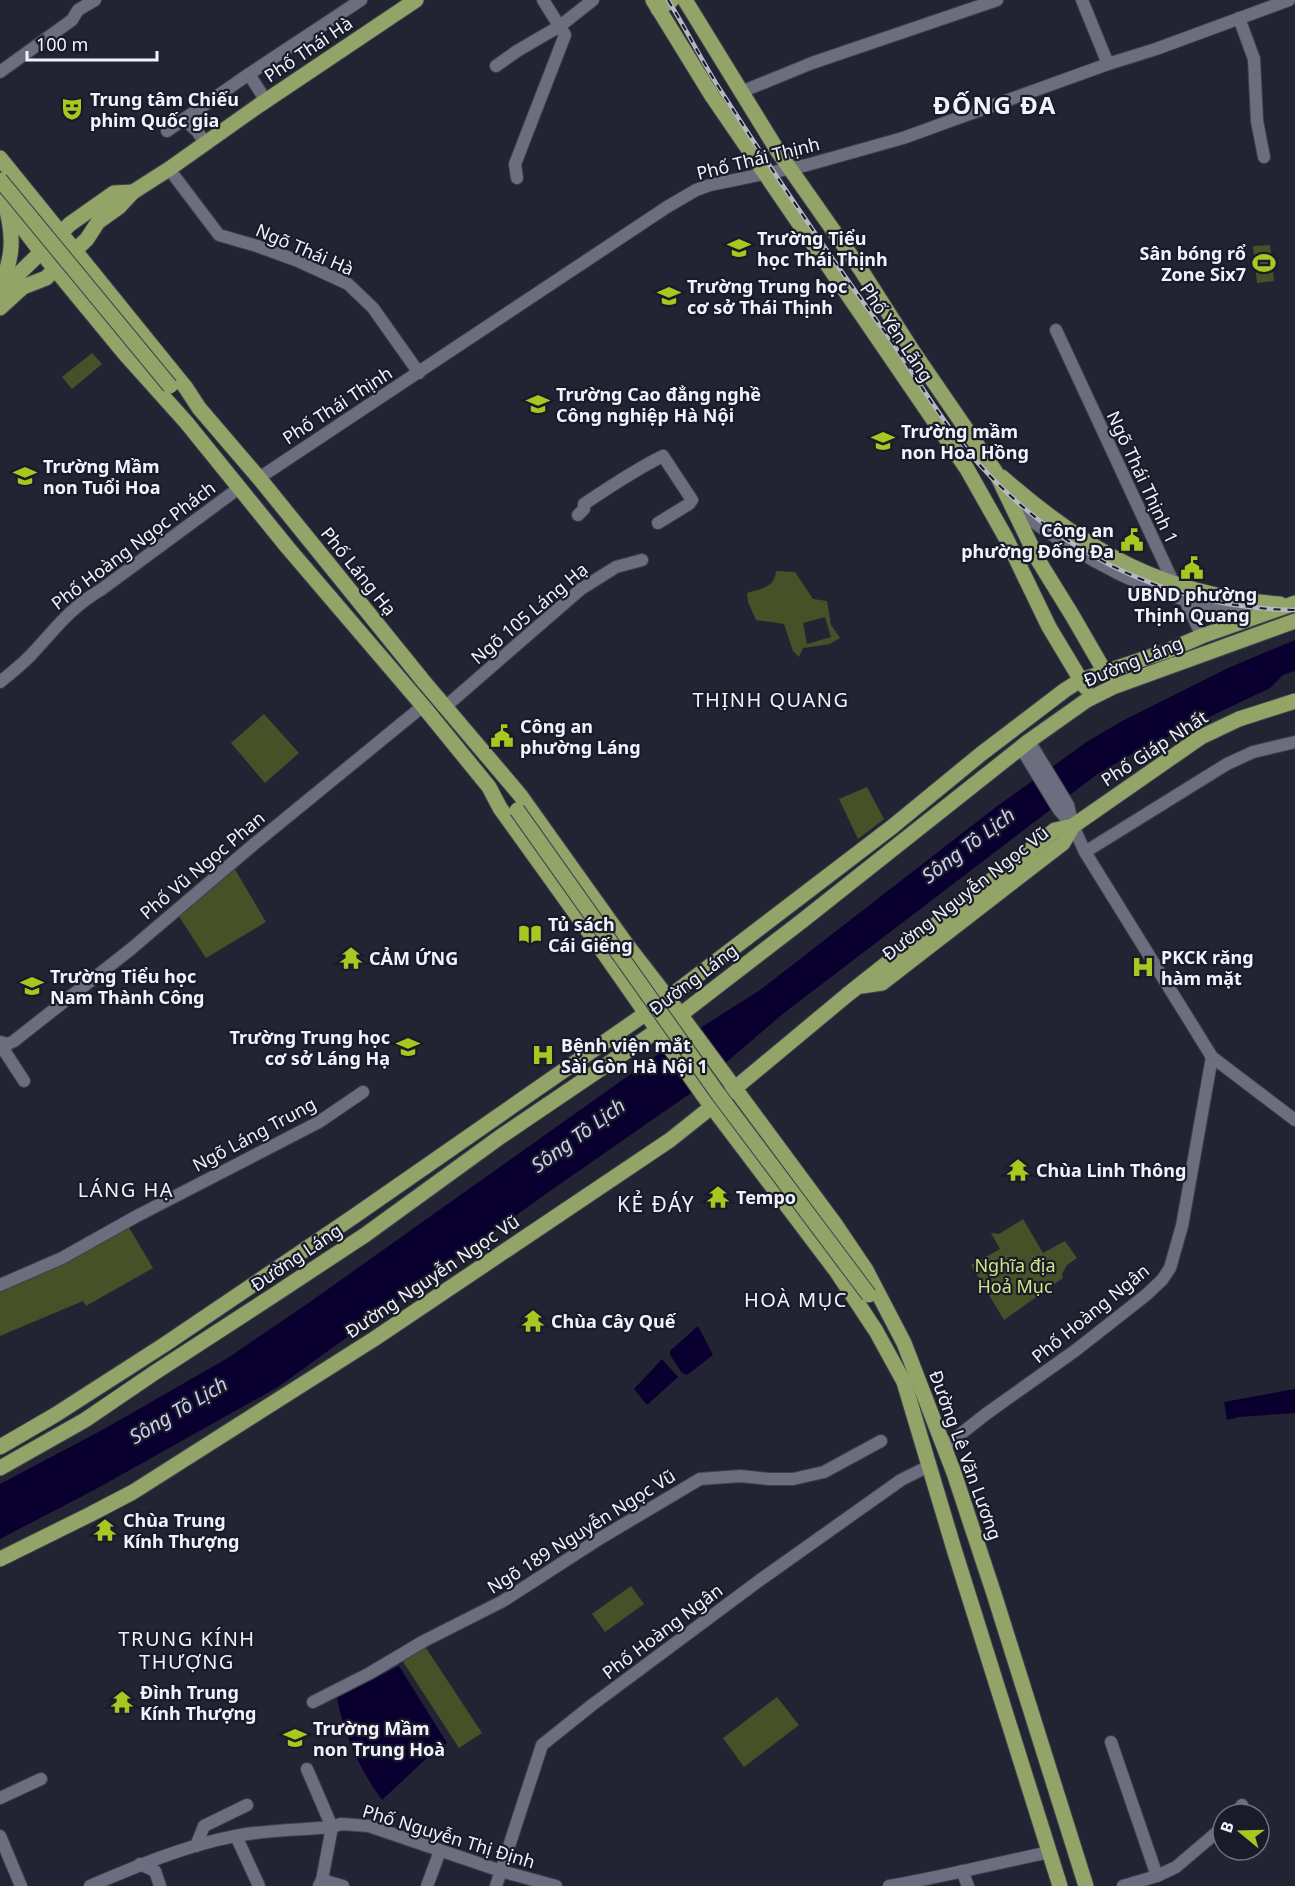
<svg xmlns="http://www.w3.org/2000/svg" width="1295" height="1886" viewBox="0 0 1295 1886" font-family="'Noto Sans',sans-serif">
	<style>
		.green { fill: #465127; fill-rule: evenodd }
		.water { fill: #0a0030 }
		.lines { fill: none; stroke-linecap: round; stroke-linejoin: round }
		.minor-casing { stroke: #3f3f4d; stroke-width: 14 }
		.major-casing { stroke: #3f3f4d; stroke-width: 17 }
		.minor { stroke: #6c6e80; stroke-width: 12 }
		.major { stroke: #92a467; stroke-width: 15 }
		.rail-casing { stroke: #b7b8c4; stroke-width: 4.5 }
		.rail { stroke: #1a1b29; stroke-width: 2; stroke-dasharray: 7; stroke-linecap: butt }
		.major-bridge-casing { stroke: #3f3f4d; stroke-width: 17; stroke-linecap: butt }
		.major-bridge { stroke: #92a467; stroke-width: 15 }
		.labels { text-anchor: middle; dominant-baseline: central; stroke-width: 4.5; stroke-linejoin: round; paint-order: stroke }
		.street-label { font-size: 18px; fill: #f1f2fd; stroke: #1a1b29 }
		.poi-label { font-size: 18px; font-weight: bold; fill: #f1f2fd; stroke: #1a1b29; text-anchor: start }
		.park-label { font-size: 18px; fill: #cde787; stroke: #1a1b29 }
		.neighbourhood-label { font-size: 20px; letter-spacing: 1.5px; fill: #f1f2fd; stroke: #1a1b29 }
		.water-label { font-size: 20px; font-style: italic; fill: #cbcef2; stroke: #1a1b29 }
		.quarter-label { font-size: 21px; letter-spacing: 1.5px; fill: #f1f2fd; stroke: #1a1b29 }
		.district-label { font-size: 24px; font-weight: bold; letter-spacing: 1.5px; fill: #f1f2fd; stroke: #1a1b29 }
	</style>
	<rect width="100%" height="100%" fill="#232433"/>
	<g class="green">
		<path d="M1270,245L1274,281L1257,283L1253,246Z"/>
		<path d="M92,353L102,364L72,389L62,377Z"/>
		<path d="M776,571L795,572L813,599L827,601L831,625L840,638L830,644L803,648L799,657L793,651L784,624L756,620L748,602L747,593C760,589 775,588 776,571ZM825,617L831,637L807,644L803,623Z"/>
		<path d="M264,714L299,753L265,783L231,743Z"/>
		<path d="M867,787L884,819L858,839L839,799Z"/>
		<path d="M233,866L266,922L206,958L178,915Z"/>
		<path d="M1023,1219L1043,1253L1065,1241L1077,1258L1067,1265L1062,1274L1063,1278L1004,1320L971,1265L1000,1249L991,1233L999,1234Z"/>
		<path d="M128,1226L153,1268L86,1306L83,1301L0,1336V1290Z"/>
		<path d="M631,1586L644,1604L605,1632L592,1614Z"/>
		<path d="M424,1645L482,1733L459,1748L402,1660Z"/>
		<path d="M777,1697L799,1725L744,1767L723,1738Z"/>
	</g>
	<g class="water">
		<path d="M1295,640V671L1283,675L1270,688L1132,754L1096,775L784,1013L688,1095L543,1196L278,1387L96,1489L0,1539V1484L104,1429L226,1359L307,1304L656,1056L760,990L996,807L1088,741L1124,720L1228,668Z"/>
		<path d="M698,1326L713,1355L687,1375L682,1373L670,1355V1351Z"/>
		<path d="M662,1359L678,1377L647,1405L634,1389Z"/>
		<path d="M1295,1389V1413L1239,1417L1227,1420L1224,1402Z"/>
		<path d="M399,1666L447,1743L426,1759L382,1800C360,1770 344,1735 337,1698Z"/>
	</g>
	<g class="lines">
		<g class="minor-casing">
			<g id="minor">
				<path d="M1082,0L1108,64"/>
				<path d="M1239,18L1254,59L1257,121L1264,157"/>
				<path d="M496,66L517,51L560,26L593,0"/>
				<path d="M0,72L72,20L78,10L95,0"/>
				<path d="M249,74L266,101"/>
				<path d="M741,92L812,63L997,0"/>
				<path d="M184,119L197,131L205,143"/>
				<path d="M167,131L249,74L361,0"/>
				<path d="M169,169L219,235L257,246L298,261L348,284L373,308L419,373"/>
				<path d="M517,178L515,164L565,35L543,0"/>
				<path d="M1056,330L1174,584L1185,600L1202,636"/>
				<path d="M259,478L667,207L696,190L710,185L807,165L903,138L1108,64L1156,49L1289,0"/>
				<path d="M1014,508C1067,547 1121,581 1185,600C1210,607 1236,611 1262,614"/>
				<path d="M578,515L584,509V504C608,488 636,469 663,456L692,500L689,504L658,523"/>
				<path d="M0,682C10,674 20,666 29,657C55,630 68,609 102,589L239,488"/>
				<path d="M445,707L581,589L616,567L642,560"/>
				<path d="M1029,741L1068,805L1073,826L1085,852L1212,1057L1295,1120"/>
				<path d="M1021,748L1059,810L1072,825"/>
				<path d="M1085,852L1227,764L1253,752L1295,742"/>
				<path d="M0,1042L8,1044L14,1041L131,949L253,845L423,706"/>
				<path d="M0,1044L24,1081"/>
				<path d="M0,1285L62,1258L135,1217L319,1122L363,1092"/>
				<path d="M944,1447L986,1414L1076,1350L1146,1295L1162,1280L1170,1268L1182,1226L1212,1057"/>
				<path d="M313,1702L370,1673L424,1641L503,1601L599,1539L700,1479L740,1476L769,1479H793L824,1472L881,1441"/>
				<path d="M1111,1742L1157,1876"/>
				<path d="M307,1769L332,1827L322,1880L319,1886"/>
				<path d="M0,1798L41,1779"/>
				<path d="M1237,1814L1242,1805"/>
				<path d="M0,1836L21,1886"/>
				<path d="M236,1836L259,1886"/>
				<path d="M196,1846L204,1826L247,1805"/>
				<path d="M140,1864L155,1871L160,1886"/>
				<path d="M962,1871L968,1886"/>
				<path d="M322,1880L343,1886"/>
				<path d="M90,1886C137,1866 184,1846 235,1836C265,1830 301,1830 332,1827L341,1824L369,1826L501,1871L556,1886"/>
				<path d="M427,1886L440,1851"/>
				<path d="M496,1886L542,1745L592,1705L760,1580L901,1480L929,1466"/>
				<path d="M889,1886C943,1877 996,1863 1050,1852"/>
				<path d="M1123,1886L1157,1876L1176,1867L1223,1827"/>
			</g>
		</g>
		<g class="major-casing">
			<g id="major">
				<path d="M653,0L712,96L967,469L1006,538L1049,627L1085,687"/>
				<path d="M685,0L779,153L861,270L914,353L995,471L1038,560L1072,615L1109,679"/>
				<path d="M658,9L672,0"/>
				<path d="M0,158L186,388L199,408L259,478L425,683L520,795L627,945L668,998L835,1224L866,1270L904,1343L954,1473L994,1594L1086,1886"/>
				<path d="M0,198L41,252L125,354L186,422L288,548L423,706L489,787L500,808L592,936L703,1095L837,1272L876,1331L904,1382L954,1549L1060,1886"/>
				<path d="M0,290C11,260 15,243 7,211"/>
				<path d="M0,292L70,224L114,193L133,192"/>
				<path d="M0,308L23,287L46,278L87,239L98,222L119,207L133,192L169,169L258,106L416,0"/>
				<path d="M1002,477C1087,552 1165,596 1280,604"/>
				<path d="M862,986L882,983L1063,843L1073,826L1201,737L1239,719L1295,701"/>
				<path d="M0,1447L55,1415L164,1345L353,1217L668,998L892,827L981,754L1065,690L1081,680L1167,651L1202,636L1295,603"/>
				<path d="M0,1468L85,1420L154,1373L274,1295L365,1235L500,1137L680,1015L802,921L1029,741L1087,700L1113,687L1295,621"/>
				<path d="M0,1559L91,1514L133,1492L374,1339L670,1140L734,1089L847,995L1055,830L1073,826"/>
			</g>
		</g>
		<use href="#minor" class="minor"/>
		<use href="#major" class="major"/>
		<g class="rail-casing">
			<path id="rail" d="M668,0C686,29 701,59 719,88C771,169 825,250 882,328C911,368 935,412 966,449C1049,549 1164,608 1295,610"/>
		</g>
		<use href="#rail" class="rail"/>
		<g class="major-bridge-casing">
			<g id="major-bridge">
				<path d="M0,180L170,386"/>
				<path d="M517,810L719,1095L869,1295"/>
			</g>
		</g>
		<use href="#major-bridge" class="major-bridge"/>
	</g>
	<defs>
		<g id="theatre-bare" transform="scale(1.8)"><path d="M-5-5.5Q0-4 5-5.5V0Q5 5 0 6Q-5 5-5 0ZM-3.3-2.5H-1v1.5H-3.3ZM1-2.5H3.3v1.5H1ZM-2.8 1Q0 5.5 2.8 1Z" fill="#a6c820" stroke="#1a1b29" stroke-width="2.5" paint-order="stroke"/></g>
		<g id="school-bare" transform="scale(1.8)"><path d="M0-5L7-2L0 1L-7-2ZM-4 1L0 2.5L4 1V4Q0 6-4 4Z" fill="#a6c820" stroke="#1a1b29" stroke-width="2.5" paint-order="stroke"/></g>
		<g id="stadium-bare" transform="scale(1.8)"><path d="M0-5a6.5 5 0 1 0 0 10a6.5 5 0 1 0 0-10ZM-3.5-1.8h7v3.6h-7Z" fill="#a6c820" stroke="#1a1b29" stroke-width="2.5" paint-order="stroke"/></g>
		<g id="university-bare" transform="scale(1.8)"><path d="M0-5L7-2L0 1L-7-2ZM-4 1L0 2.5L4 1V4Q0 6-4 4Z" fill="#a6c820" stroke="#1a1b29" stroke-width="2.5" paint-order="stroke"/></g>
		<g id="civic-bare" transform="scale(1.8)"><path d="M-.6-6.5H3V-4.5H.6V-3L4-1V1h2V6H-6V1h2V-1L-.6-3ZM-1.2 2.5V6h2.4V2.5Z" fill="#a6c820" stroke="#1a1b29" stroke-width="2.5" paint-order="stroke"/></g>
		<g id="library-bare" transform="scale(1.8)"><path d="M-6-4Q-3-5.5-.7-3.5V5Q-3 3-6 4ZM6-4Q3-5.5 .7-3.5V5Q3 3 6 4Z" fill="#a6c820" stroke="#1a1b29" stroke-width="2.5" paint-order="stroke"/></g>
		<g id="temple-bare" transform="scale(1.8)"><path d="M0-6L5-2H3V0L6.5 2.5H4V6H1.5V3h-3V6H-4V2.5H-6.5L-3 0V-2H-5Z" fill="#a6c820" stroke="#1a1b29" stroke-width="2.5" paint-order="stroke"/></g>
		<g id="hospital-bare" transform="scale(1.8)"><path d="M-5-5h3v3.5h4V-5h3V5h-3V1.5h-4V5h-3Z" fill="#a6c820" stroke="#1a1b29" stroke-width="2.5" paint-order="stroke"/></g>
	</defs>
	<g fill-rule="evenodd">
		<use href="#theatre-bare" x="72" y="109"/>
		<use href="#school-bare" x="739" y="248"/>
		<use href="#stadium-bare" x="1264" y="263"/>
		<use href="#school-bare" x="669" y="296"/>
		<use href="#university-bare" x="538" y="404"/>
		<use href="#school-bare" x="883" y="441"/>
		<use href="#school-bare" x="25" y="476"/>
		<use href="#civic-bare" x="1132" y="540"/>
		<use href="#civic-bare" x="1192" y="568"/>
		<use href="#civic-bare" x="502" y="736"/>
		<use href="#library-bare" x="530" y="934"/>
		<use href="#temple-bare" x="351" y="958"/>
		<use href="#hospital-bare" x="1143" y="967"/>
		<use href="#school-bare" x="32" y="986"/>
		<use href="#school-bare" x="408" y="1047"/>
		<use href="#hospital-bare" x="543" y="1055"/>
		<use href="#temple-bare" x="1018" y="1170"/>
		<use href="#temple-bare" x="718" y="1197"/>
		<use href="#temple-bare" x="533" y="1321"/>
		<use href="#temple-bare" x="105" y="1530"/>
		<use href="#temple-bare" x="122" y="1702"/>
		<use href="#school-bare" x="295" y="1738"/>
	</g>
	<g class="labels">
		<g class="street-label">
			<text transform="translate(308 49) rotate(-34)">Phố Thái Hà</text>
			<text transform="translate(758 158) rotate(-14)">Phố Thái Thịnh</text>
			<text transform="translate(305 249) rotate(23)">Ngõ Thái Hà</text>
			<text transform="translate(897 332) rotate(56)">Phố Yên Lãng</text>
			<text transform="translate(337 405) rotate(-33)">Phố Thái Thịnh</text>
			<text transform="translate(1143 477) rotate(65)">Ngõ Thái Thịnh 1</text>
			<text transform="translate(133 545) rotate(-37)">Phố Hoàng Ngọc Phách</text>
			<text transform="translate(359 571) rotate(51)">Phố Láng Hạ</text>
			<text transform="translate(529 613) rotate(-40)">Ngõ 105 Láng Hạ</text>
			<text transform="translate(1133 661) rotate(-22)">Đường Láng</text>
			<text transform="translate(1154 748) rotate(-33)">Phố Giáp Nhất</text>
			<text transform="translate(202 865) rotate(-40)">Phố Vũ Ngọc Phan</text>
			<text transform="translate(965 893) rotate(-38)">Đường Nguyễn Ngọc Vũ</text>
			<text transform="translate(693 979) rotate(-37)">Đường Láng</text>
			<text transform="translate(254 1134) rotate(-28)">Ngõ Láng Trung</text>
			<text transform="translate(296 1257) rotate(-34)">Đường Láng</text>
			<text transform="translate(432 1276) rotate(-34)">Đường Nguyễn Ngọc Vũ</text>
			<text transform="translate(1090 1313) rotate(-39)">Phố Hoàng Ngân</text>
			<text transform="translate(966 1455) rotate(70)">Đường Lê Văn Lương</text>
			<text transform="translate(581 1531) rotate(-32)">Ngõ 189 Nguyễn Ngọc Vũ</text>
			<text transform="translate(662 1631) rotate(-37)">Phố Hoàng Ngân</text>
			<text transform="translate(449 1836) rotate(17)">Phố Nguyễn Thị Định</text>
		</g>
		<g class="poi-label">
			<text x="90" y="99">Trung tâm Chiếu<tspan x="90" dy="21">phim Quốc gia</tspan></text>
			<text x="757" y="238">Trường Tiểu<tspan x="757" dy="21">học Thái Thịnh</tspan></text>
			<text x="1246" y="253" text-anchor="end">Sân bóng rổ<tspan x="1246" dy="21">Zone Six7</tspan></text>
			<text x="687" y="286">Trường Trung học<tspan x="687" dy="21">cơ sở Thái Thịnh</tspan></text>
			<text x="556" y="394">Trường Cao đẳng nghề<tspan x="556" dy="21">Công nghiệp Hà Nội</tspan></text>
			<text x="901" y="431">Trường mầm<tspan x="901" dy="21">non Hoa Hồng</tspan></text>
			<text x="43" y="466">Trường Mầm<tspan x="43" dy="21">non Tuổi Hoa</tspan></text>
			<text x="1114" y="530" text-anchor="end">Công an<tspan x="1114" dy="21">phường Đống Đa</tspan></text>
			<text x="1192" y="594" text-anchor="middle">UBND phường<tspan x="1192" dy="21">Thịnh Quang</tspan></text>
			<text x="520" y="726">Công an<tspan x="520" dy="21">phường Láng</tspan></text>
			<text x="548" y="924">Tủ sách<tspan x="548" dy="21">Cái Giếng</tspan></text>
			<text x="1161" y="957">PKCK răng<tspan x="1161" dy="21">hàm mặt</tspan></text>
			<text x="369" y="958">CẢM ỨNG</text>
			<text x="50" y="976">Trường Tiểu học<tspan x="50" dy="21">Nam Thành Công</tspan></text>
			<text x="390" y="1037" text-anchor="end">Trường Trung học<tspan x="390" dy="21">cơ sở Láng Hạ</tspan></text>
			<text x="561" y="1045">Bệnh viện mắt<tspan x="561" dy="21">Sài Gòn Hà Nội 1</tspan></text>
			<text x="1036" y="1170">Chùa Linh Thông</text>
			<text x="736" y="1197">Tempo</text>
			<text x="551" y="1321">Chùa Cây Quế</text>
			<text x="123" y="1520">Chùa Trung<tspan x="123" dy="21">Kính Thượng</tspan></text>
			<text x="140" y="1692">Đình Trung<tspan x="140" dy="21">Kính Thượng</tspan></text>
			<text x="313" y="1728">Trường Mầm<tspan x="313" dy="21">non Trung Hoà</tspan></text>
		</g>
		<g class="park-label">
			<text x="1015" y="1265">Nghĩa địa<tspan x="1015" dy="21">Hoả Mục</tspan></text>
		</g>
		<g class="neighbourhood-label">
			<text x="771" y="699">THỊNH QUANG</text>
			<text x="126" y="1189">LÁNG HẠ</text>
			<text x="796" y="1299">HOÀ MỤC</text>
			<text x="187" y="1638">TRUNG KÍNH<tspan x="187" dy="23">THƯỢNG</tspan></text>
		</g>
		<g class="water-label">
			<text transform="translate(968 845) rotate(-37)">Sông Tô Lịch</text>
			<text transform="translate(578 1135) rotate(-36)">Sông Tô Lịch</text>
			<text transform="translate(178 1410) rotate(-31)">Sông Tô Lịch</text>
		</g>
		<g class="quarter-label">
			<text x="656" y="1204">KẺ ĐÁY</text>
		</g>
		<g class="district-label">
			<text x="995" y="104">ĐỐNG ĐA</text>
		</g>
	</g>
	<g transform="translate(1241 1832) rotate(289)"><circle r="28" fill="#1a1b29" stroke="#70717e" stroke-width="1.5"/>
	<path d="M0-4.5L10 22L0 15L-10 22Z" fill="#a6c820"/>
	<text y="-9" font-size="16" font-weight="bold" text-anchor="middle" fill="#f1f2fd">B</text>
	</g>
	<path d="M27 51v9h130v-9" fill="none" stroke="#f1f2fd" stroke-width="3"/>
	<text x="36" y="51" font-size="18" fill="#f1f2fd" stroke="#1a1b29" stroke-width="4.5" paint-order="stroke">100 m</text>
</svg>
